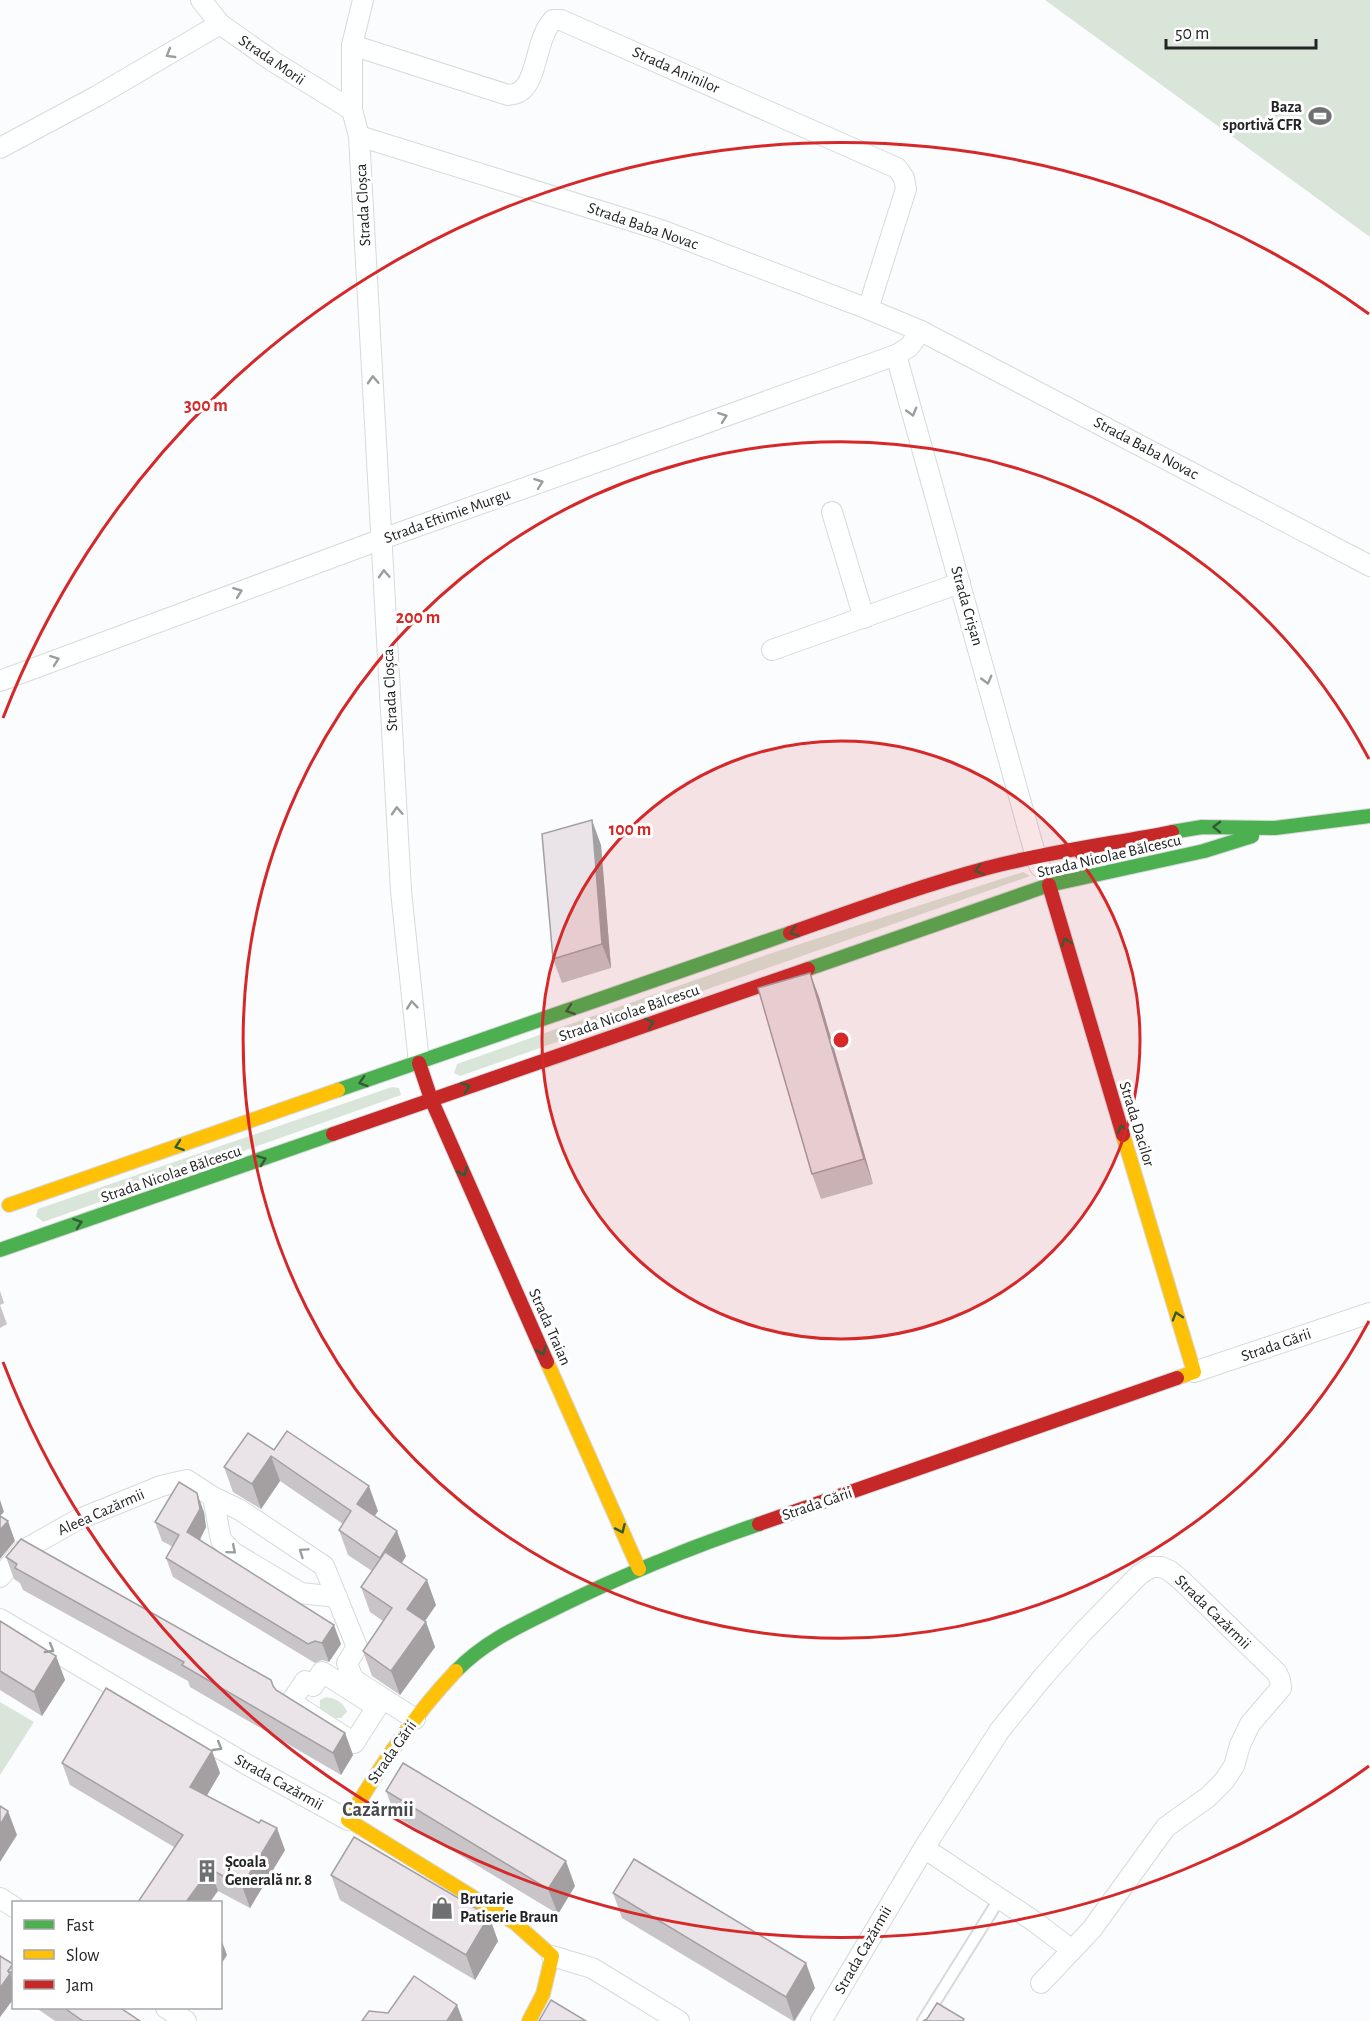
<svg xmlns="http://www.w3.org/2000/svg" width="1370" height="2021" viewBox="0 0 1370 2021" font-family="'Alegreya Sans',sans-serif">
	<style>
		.green { fill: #dae5da }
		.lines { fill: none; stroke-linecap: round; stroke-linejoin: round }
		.lane-casing { stroke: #d7d9db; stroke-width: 14 }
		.street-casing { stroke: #d7d9db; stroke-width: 22 }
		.fast-casing { stroke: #d7d9db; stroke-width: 16 }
		.slow-casing { stroke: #d7d9db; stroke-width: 16 }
		.jam-casing { stroke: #d7d9db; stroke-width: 16 }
		.lane { stroke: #feffff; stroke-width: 10 }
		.street { stroke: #feffff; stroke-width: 20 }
		.fast { stroke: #4caf50; stroke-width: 14 }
		.slow { stroke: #ffc107; stroke-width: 14 }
		.jam { stroke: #c62828; stroke-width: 14 }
		.wall { fill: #c9c4c8 }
		.shaded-wall { fill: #a4a0a2 }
		.building { fill: #eae4e8; stroke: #a4a0a2; stroke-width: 1.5 }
		.oneway { stroke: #9b9c9d }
		.oneway2 { stroke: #335c36 }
		.ring { fill: none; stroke: #d62828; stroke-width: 3 }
		.labels { text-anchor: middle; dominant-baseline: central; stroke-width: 6; stroke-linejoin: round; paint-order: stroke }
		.street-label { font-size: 16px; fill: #232425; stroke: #fff }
		.poi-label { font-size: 16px; font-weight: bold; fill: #232425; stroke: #fff; text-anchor: start }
		.quarter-label { font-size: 20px; font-weight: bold; fill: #47494d; stroke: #fff }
		.centre { fill: #d62828; stroke: #fff; stroke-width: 3 }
		.ring-label { font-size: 18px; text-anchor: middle; font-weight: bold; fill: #d62828; stroke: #fff; stroke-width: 6; stroke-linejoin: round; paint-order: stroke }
	</style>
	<rect width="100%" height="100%" fill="#fafcfe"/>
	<g class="green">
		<path d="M1045,0H1370V237Z"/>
		<path d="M1023,872L1030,876L460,1076L454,1073L457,1064L766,955Z"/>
		<path d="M392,1087L399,1088L401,1095L43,1222L36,1216L38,1209Z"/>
		<path d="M326,1697C337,1699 343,1702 347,1712L341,1718H332L320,1710V1700Z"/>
		<path d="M0,1702L34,1722L0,1775Z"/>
	</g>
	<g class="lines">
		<g class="lane-casing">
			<path id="lane" d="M923,2021L1000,1898"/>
		</g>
		<g class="street-casing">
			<g id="street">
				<path d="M201,0L220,24L274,62L352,110"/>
				<path d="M363,0L352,45V110L359,136L401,891L419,1063"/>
				<path d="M352,45L508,95C513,94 518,94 522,90C538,76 536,38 553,20H561L897,168L904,178L906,189L868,309"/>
				<path d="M359,136L661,230L868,309L921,331"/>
				<path d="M0,148L97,96L220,24"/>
				<path d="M896,355L1036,857L1040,867"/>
				<path d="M832,512L864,618"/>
				<path d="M772,650L960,583"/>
				<path d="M0,681L382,539L896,355L909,347L921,331L1370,566"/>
				<path d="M1194,1372L1370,1313"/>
				<path d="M213,1497L221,1540L234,1553L301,1593L337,1597"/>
				<path d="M0,1577L22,1551L77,1520L161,1486L187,1480L213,1497L240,1510L324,1566L357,1647L347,1663L353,1679L415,1719"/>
				<path d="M0,1619L246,1764L348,1820"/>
				<path d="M322,1672L377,1707L354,1743L291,1702L305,1681L313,1686Z"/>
				<path d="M924,1848L1035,1922L1072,1950"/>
				<path d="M0,1898L14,1907"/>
				<path d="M552,1956L592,1968L679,2021"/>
				<path d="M166,2008L186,2021"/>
				<path d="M821,2021L924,1848L1000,1730L1043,1677L1082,1633L1139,1575L1151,1567H1161L1170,1571L1181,1580L1277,1673L1280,1680L1281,1688L1250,1724L1240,1745L1234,1766L1224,1781L1208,1797L1166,1827L1092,1929L1041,1983"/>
			</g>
		</g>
		<g class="fast-casing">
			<g id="fast">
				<path d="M1172,832L1202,827L1275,828L1370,816"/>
				<path d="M808,969L1049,885L1204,851L1252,836"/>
				<path d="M338,1090L790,933"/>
				<path d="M0,1250L333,1134"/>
				<path d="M456,1671C486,1640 522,1625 560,1606C625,1574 691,1547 759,1524"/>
			</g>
		</g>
		<g class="slow-casing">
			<g id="slow">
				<path d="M1123,1135L1194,1372L1177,1378"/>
				<path d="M9,1205L338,1090"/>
				<path d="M547,1362L639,1569"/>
				<path d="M456,1671C413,1716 380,1767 348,1820L515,1923L552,1956L543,1994L529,2021"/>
			</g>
		</g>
		<g class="jam-casing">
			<g id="jam">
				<path d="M1049,885L1123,1135"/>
				<path d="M790,933C855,910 920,886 987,868C1047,852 1110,844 1172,832"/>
				<path d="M419,1063L431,1099L547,1362"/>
				<path d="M333,1134L808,969"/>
				<path d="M759,1524L1177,1378"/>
			</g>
		</g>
		<use href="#lane" class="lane"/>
		<use href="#street" class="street"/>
		<use href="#fast" class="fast"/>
		<use href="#slow" class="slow"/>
		<use href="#jam" class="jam"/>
	</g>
	<g class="wall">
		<path d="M601,845L611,968L562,983L553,959Z"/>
		<path d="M810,973L819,997L873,1184L821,1199L812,1174Z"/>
		<path d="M0,1291L4,1303L0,1305L7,1324L0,1328Z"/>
		<path d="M274,1450L378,1511L374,1516L406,1556L402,1563L436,1605L425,1621L426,1622L435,1647L400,1695L372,1676L363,1651L383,1621L370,1612L361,1587L372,1571L348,1555L339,1530L343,1524L280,1481L261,1509L233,1492L224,1467Z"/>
		<path d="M204,1512L206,1527L200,1540L341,1644L329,1662L322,1660L315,1663L173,1577L166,1558L173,1547L162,1541L155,1522Z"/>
		<path d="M6,1557L274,1687L276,1690L345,1733L353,1755L341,1775L190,1687L188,1681L23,1590L20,1583L14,1579Z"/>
		<path d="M0,1621L56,1656L65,1680L42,1716L0,1690Z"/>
		<path d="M212,1751L220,1773L207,1795L285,1850L250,1908L218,1891L174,1847L70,1785L62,1763Z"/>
		<path d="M386,1791L575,1886L558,1914L395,1816Z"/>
		<path d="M331,1875L489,1916L498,1941L475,1980L340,1900Z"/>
		<path d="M613,1893L815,1988L795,2021H793L622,1918Z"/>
		<path d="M0,1956L13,1964L14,1963V1998L0,2017Z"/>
		<path d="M35,2007H119L140,2021H55Z"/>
	</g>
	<g class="shaded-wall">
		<path d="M592,820L601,845L611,968L602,944Z"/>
		<path d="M810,973L819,997L873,1184L864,1159Z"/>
		<path d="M271,1456L280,1481L261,1509L252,1484Z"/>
		<path d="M369,1486L378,1511L366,1529L357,1504Z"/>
		<path d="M197,1493L204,1512L206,1527L194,1551L187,1532Z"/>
		<path d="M0,1500L4,1512L0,1516Z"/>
		<path d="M8,1521L15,1541L0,1559V1530Z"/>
		<path d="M397,1531L406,1556L389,1583L380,1558Z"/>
		<path d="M427,1580L436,1605L416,1634L407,1609Z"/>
		<path d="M426,1622L435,1647L400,1695L391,1671Z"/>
		<path d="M334,1625L341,1644L329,1662L322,1643Z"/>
		<path d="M56,1656L65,1680L42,1716L34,1692Z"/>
		<path d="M345,1733L353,1755L341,1775L333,1753Z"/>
		<path d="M212,1751L220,1773L199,1809L190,1787Z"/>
		<path d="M8,1811L17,1835L0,1862V1825Z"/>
		<path d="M277,1828L285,1850L250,1908L242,1886Z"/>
		<path d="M566,1861L575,1886L558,1914L548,1889Z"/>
		<path d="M210,1869L218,1891L210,1902H186Z"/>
		<path d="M489,1916L498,1941L475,1980L466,1955Z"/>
		<path d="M220,1936L227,1955L220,1966Z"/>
		<path d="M806,1963L815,1988L794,2021L786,1997Z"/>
		<path d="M10,1974L14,1985V1998L0,2017V1988Z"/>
		<path d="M457,2005L463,2021H447Z"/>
	</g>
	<g class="building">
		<path d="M592,820L602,944L553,959L542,834Z"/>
		<path d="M810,973L864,1159L812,1174L758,988Z"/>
		<path d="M287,1431L369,1486L357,1504L397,1531L380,1558L339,1530L351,1511L271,1456L252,1484L224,1467L248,1433L274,1450Z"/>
		<path d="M179,1482L197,1493L200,1509L187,1532L334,1625L322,1643L315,1641L308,1644L166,1558L179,1535L155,1522Z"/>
		<path d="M0,1516L8,1521L0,1530Z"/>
		<path d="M21,1539L271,1680L273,1686L276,1690L345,1733L333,1753L182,1665L184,1662L15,1568L17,1564L6,1557Z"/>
		<path d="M385,1552L427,1580L407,1609L426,1622L391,1671L363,1651L392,1608L361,1587Z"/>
		<path d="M0,1621L56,1656L34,1692L0,1671Z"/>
		<path d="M106,1688L212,1751L190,1787L259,1823L261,1820L277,1828L242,1886L210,1869L186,1902H138L183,1835L62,1763Z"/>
		<path d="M403,1763L566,1861L548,1889L386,1791Z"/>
		<path d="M0,1806L8,1811L0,1825Z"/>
		<path d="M354,1837L489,1916L466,1955L331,1875Z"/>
		<path d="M634,1859L806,1963L786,1997L613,1893Z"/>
		<path d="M0,1956L13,1964L8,1971L10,1974L0,1988Z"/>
		<path d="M14,1963V1974L8,1971Z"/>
		<path d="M414,1976L457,2005L447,2021H362L369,2011L388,2013Z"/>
		<path d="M551,2000L586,2021H539Z"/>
		<path d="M937,2003L964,2019L963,2021H923L927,2019Z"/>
		<path d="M63,2007H119L140,2021H83Z"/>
	</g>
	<defs><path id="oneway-chevron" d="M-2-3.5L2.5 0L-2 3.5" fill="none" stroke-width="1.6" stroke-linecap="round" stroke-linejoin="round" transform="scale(1.5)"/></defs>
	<g class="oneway">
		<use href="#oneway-chevron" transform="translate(170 54) rotate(150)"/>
		<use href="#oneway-chevron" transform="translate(373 380) rotate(-93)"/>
		<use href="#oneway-chevron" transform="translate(912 412) rotate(74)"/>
		<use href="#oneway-chevron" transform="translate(723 417) rotate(-20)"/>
		<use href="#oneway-chevron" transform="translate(539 483) rotate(-20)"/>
		<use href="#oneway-chevron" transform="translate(384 574) rotate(-93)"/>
		<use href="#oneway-chevron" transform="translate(238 592) rotate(-20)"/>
		<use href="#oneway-chevron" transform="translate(55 660) rotate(-20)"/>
		<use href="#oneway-chevron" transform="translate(987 680) rotate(75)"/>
		<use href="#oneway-chevron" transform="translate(397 811) rotate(-93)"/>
		<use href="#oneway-chevron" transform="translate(412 1005) rotate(-96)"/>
		<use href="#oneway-chevron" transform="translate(232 1550) rotate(40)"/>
		<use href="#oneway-chevron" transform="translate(303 1552) rotate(-146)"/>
		<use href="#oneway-chevron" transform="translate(50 1649) rotate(30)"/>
		<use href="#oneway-chevron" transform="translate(218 1747) rotate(31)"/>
	</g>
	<g class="oneway2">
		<use href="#oneway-chevron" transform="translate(1217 827) rotate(-179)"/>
		<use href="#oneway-chevron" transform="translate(979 870) rotate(163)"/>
		<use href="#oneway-chevron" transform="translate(794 932) rotate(161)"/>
		<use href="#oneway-chevron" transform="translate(1066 942) rotate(-107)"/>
		<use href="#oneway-chevron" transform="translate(570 1010) rotate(161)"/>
		<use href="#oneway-chevron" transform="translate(650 1023) rotate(-19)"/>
		<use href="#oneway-chevron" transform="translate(363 1082) rotate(162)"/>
		<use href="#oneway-chevron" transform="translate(466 1087) rotate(-19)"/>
		<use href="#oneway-chevron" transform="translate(1122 1129) rotate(-107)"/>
		<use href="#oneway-chevron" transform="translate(179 1146) rotate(161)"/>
		<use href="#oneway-chevron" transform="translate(262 1160) rotate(-20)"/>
		<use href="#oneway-chevron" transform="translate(463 1172) rotate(66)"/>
		<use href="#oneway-chevron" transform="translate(78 1223) rotate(-19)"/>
		<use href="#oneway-chevron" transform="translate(1177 1316) rotate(-107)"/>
		<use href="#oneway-chevron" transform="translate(542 1351) rotate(66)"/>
		<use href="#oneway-chevron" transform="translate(621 1529) rotate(66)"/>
	</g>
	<circle cx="841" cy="1040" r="299" fill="#d62828" fill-opacity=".12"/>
	<g class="ring">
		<circle cx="841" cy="1040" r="299"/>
		<path d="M1369 1321A598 598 0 1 1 1369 759"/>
		<path d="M1369 1766A898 898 0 0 1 3 1362M3 718A898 898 0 0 1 1369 314"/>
	</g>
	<defs>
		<g id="stadium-bare" transform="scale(1.8)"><path d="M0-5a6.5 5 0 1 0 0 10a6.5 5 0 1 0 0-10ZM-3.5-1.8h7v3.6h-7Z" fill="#6e7071" stroke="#fff" stroke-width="2.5" paint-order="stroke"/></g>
		<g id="building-bare" transform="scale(1.8)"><path d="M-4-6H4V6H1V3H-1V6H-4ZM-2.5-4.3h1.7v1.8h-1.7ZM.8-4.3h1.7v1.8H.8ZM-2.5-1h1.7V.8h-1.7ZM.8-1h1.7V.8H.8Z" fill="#6e7071" stroke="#fff" stroke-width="2.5" paint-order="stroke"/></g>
		<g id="shop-bare" transform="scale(1.8)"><path d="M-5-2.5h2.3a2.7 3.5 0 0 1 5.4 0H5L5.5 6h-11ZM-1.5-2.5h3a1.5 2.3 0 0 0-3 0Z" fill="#6e7071" stroke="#fff" stroke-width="2.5" paint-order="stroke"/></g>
	</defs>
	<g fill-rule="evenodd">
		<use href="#stadium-bare" x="1320" y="116"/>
		<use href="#building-bare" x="207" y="1871"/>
		<use href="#shop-bare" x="442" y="1908"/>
	</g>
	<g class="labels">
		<g class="street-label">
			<text transform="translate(272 60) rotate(34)">Strada Morii</text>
			<text transform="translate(676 70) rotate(24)">Strada Aninilor</text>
			<text transform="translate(363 205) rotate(-93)">Strada Cloșca</text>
			<text transform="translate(643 226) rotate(19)">Strada Baba Novac</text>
			<text transform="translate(1146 448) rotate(28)">Strada Baba Novac</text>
			<text transform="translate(447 516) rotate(-20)">Strada Eftimie Murgu</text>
			<text transform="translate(967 606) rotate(74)">Strada Crișan</text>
			<text transform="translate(390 690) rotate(-93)">Strada Cloșca</text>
			<text transform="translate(1109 856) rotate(-13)">Strada Nicolae Bălcescu</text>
			<text transform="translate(629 1013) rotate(-19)">Strada Nicolae Bălcescu</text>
			<text transform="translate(1137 1124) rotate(73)">Strada Dacilor</text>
			<text transform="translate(171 1174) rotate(-19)">Strada Nicolae Bălcescu</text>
			<text transform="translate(550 1327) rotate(66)">Strada Traian</text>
			<text transform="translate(1276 1345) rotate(-19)">Strada Gării</text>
			<text transform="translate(817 1504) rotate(-19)">Strada Gării</text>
			<text transform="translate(101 1512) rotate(-24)">Aleea Cazărmii</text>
			<text transform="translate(1213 1612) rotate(44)">Strada Cazărmii</text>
			<text transform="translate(392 1752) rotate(-55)">Strada Gării</text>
			<text transform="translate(279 1782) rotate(29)">Strada Cazărmii</text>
			<text transform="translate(863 1950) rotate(-60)">Strada Cazărmii</text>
		</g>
		<g class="poi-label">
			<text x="1302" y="107" text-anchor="end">Baza<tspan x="1302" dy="18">sportivă CFR</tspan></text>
			<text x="225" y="1862">Școala<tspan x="225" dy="18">Generală nr. 8</tspan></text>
			<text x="460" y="1899">Brutarie<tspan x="460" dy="18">Patiserie Braun</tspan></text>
		</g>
		<g class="quarter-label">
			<text x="378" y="1810">Cazărmii</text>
		</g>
	</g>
	<circle cx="841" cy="1040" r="9" class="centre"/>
	<g class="ring-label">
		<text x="206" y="411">300 m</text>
		<text x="418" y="623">200 m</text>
		<text x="630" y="835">100 m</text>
	</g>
	<rect x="12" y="1901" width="210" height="108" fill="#ffffff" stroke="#a7a7a8" stroke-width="1.5"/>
	<rect x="24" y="1920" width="30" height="9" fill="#4caf50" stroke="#a7a7a8" stroke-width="1.5"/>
	<text x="66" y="1931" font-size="18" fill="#232425">Fast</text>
	<rect x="24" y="1950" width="30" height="9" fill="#ffc107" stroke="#a7a7a8" stroke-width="1.5"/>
	<text x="66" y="1961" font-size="18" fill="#232425">Slow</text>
	<rect x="24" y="1980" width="30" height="9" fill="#c62828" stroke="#a7a7a8" stroke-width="1.5"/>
	<text x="66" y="1991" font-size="18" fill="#232425">Jam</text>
	<path d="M1166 39v9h150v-9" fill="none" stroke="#232425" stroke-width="3"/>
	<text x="1175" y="39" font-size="18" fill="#232425" stroke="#ffffff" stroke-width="4.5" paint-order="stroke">50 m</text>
</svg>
